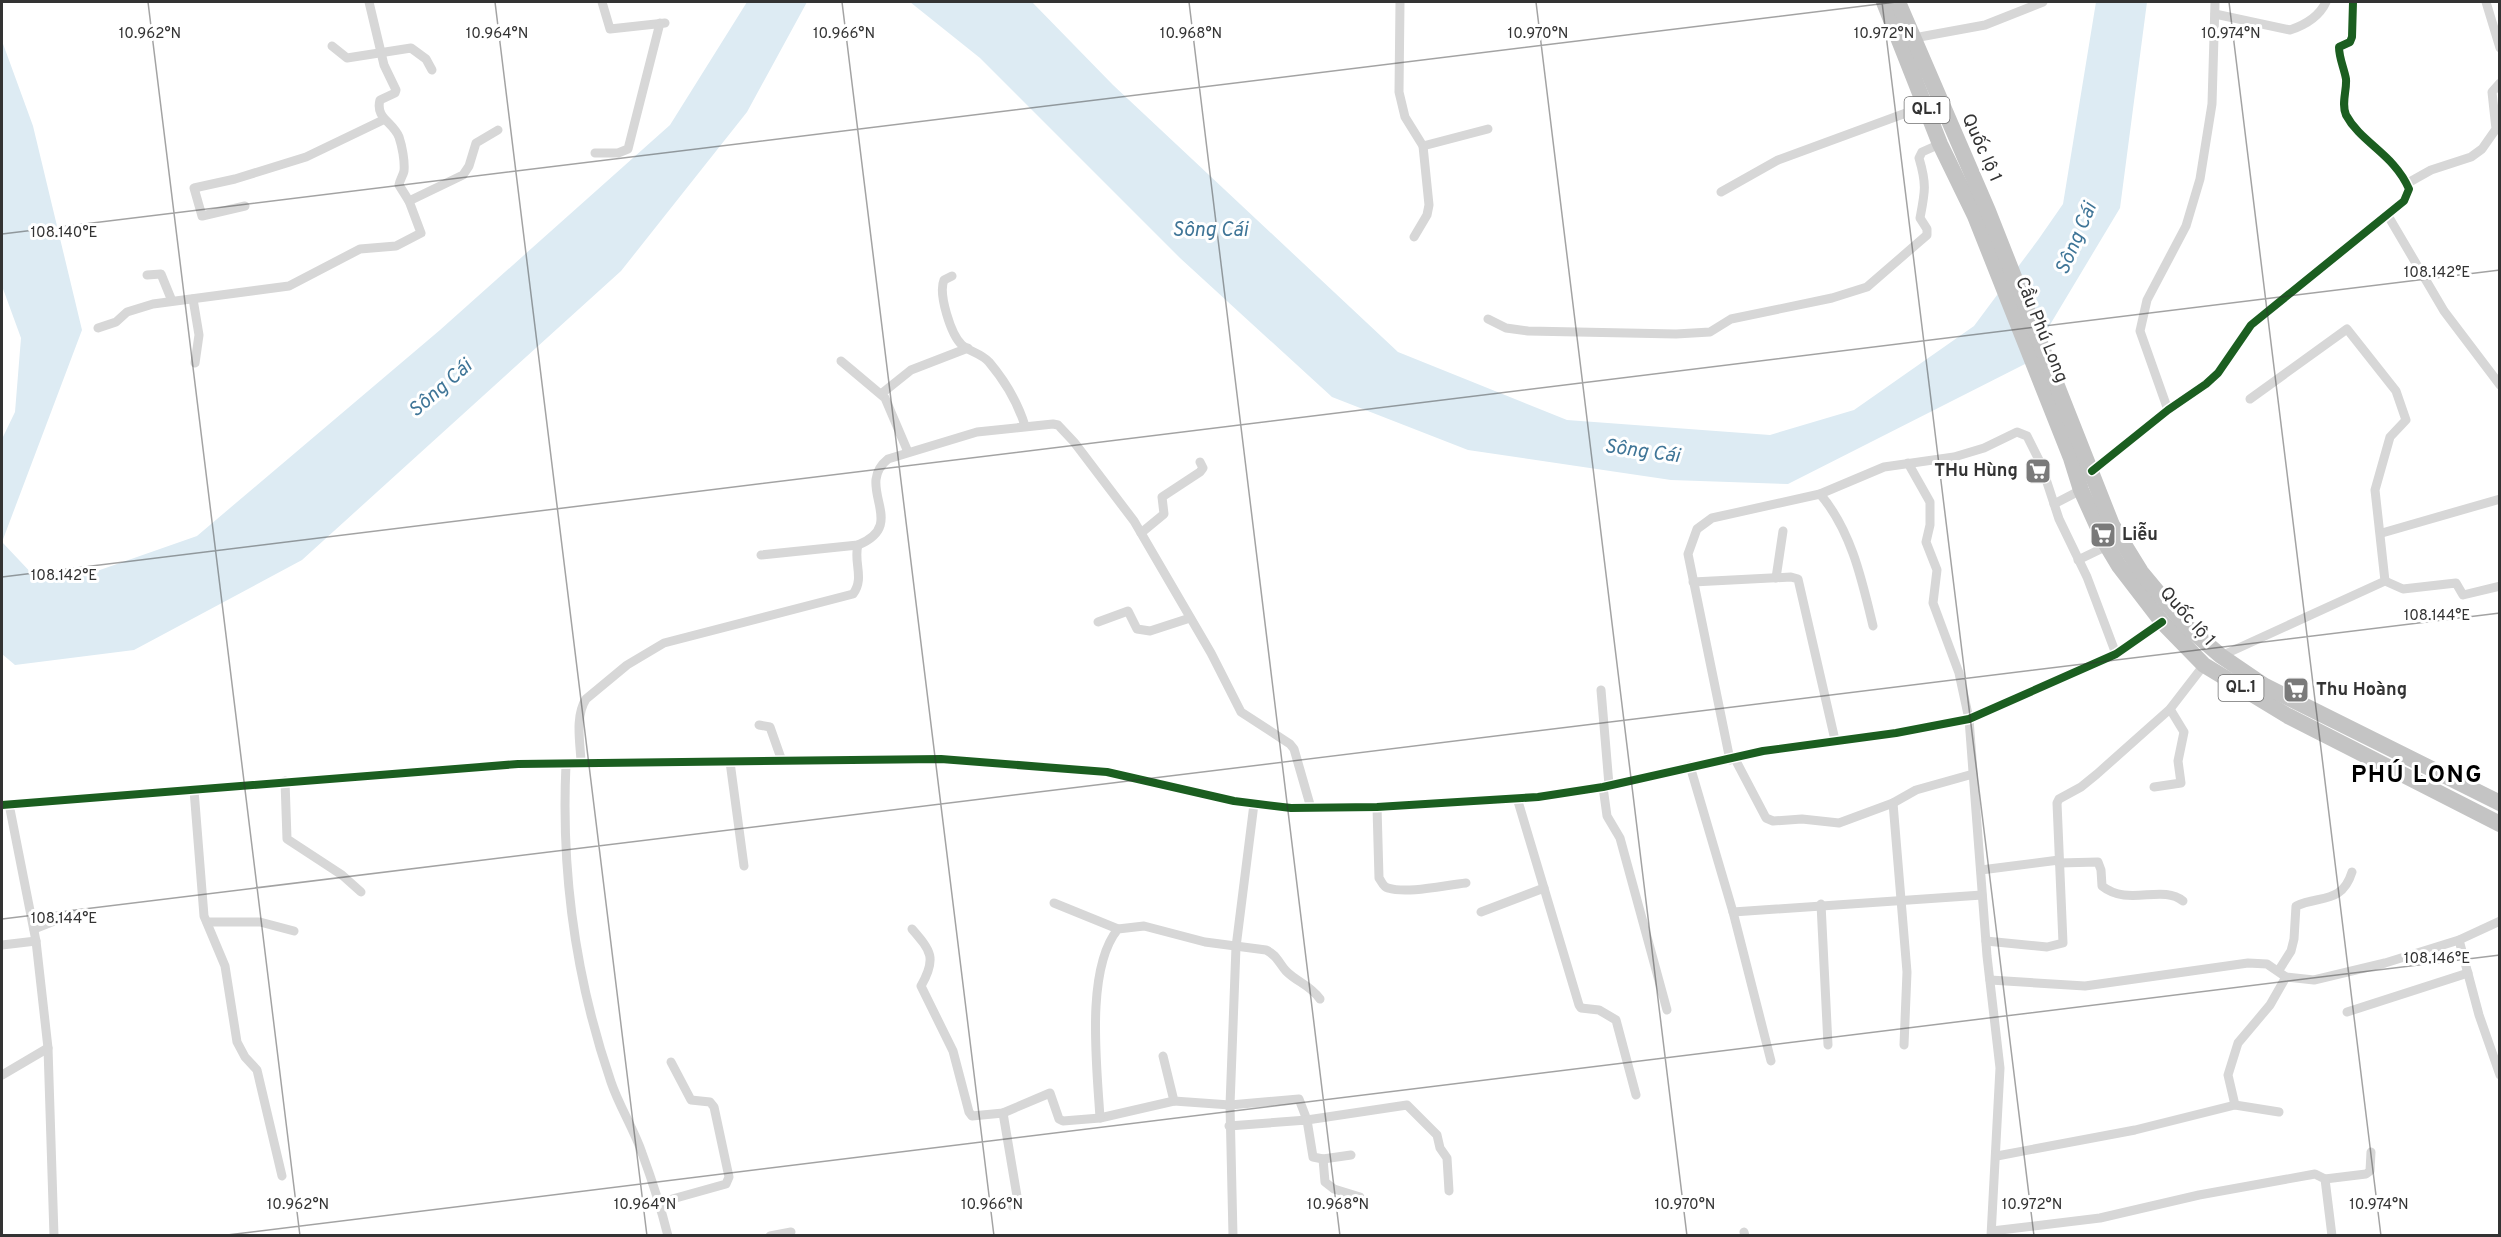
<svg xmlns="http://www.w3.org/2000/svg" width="2501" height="1237" viewBox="0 0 2501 1237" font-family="Overpass,sans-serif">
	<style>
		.water { fill: #ddebf3 }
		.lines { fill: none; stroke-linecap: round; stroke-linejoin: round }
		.street { stroke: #d7d7d7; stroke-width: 9 }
		.highway { stroke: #c4c4c4; stroke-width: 16 }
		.cycleway-casing { stroke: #fff; stroke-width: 11 }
		.cycleway { stroke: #1b5e20; stroke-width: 8 }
		.ticks { fill: none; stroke: #333; stroke-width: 1.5; stroke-opacity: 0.45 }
		.labels { text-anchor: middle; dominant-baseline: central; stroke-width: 6; stroke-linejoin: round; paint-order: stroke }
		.shield { fill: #fff; stroke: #707070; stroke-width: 1.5 }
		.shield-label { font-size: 16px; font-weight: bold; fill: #333 }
		.street-label { font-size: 18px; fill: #333; stroke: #fff }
		.poi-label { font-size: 18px; font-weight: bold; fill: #333; stroke: #fff; text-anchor: start }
		.water-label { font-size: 20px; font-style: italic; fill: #3f7597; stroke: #fff }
		.district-label { font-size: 24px; font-weight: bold; letter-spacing: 1.5px; fill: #000; stroke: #fff }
		.ticks-label { font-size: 15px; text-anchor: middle; fill: #333; stroke: #fff; stroke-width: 6; stroke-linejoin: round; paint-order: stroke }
	</style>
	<rect width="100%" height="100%" fill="#fff"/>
	<g class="water">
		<path d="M747,2H807L747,112L621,271L302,560L134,650L15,665L2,654V439L15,412L21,338L2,286V41L33,126L82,330L2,542L36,578L97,571L197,536L440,330L670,125Z"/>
		<path d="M910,2H1032L1113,85L1398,352L1567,420L1770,435L1854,410L1974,326L2038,240L2063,204L2096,2H2147L2120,208L2027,363L1788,484L1671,480L1468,450L1332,397L1180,258L980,58Z"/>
	</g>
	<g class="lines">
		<g class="street">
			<path d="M369,2L384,65L396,90L395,93L380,100C375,118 393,122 399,137C402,146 405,161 404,171C403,176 400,179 399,185L409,201L463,175L469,166L476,143L498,130"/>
			<path d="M602,2L610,29L665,23"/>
			<path d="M1400,2L1399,92L1405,117L1423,146L1429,205L1427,215L1414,237"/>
			<path d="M2486,2L2500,48"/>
			<path d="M2215,14L2290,30C2305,25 2319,17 2326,2"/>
			<path d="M1914,38L1985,25L2043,2"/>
			<path d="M332,46L347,58L411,48L426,59L432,70"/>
			<path d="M1423,146L1488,129"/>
			<path d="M595,153H618L628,149L660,23"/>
			<path d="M2406,184L2431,170L2471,157L2482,149L2496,129L2492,92L2500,83"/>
			<path d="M1721,192L1778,160L1925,106"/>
			<path d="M245,206L202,216L194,188L235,179L306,157L383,120"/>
			<path d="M2387,214L2444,311L2500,385"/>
			<path d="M147,275L161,274L172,301"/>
			<path d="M952,276L944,280C938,294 951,335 962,345C970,352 981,353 989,362C1005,381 1018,403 1025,426"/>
			<path d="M193,299L199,335L195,363"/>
			<path d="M1488,319L1506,328L1528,331L1676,334L1710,332L1731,319L1832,298L1867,287L1927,235V229L1920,218C1925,192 1927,185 1919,158L1922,152L1940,144"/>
			<path d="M98,328L116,322L127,312L153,304L289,286L360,249L396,246L421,233L409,201"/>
			<path d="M841,361L885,398L908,452"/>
			<path d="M881,394L911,370L968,348"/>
			<path d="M2168,410L2140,331L2147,300L2186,226L2200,179L2212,104L2215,2"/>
			<path d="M1908,463L1930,502V525L1926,542L1937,570L1933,603L1959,673L1969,719L1987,956L2000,1068L1991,1236"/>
			<path d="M2092,471L2168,410L2206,384L2218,373L2251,325L2404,201L2409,189C2394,154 2361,143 2346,115C2341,104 2347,90 2346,79C2344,68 2339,58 2339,47L2350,42L2352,37L2353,2"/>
			<path d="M1820,494C1851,530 1862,580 1873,626"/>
			<path d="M2054,504L2081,490"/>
			<path d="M1141,533L1164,514L1162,497L1200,472L1203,468L1200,462"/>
			<path d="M2382,533L2500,499"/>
			<path d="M761,555L858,545"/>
			<path d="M2078,560L2107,546"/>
			<path d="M1776,578L1783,531"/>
			<path d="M2385,581L2403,589L2456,583L2463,595L2500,586"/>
			<path d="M1693,582L1791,577L1798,579L1835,740"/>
			<path d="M1098,622L1128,611L1137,629L1150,631L1190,618"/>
			<path d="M2221,656L2385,581L2375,490L2390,437L2406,420L2396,391L2347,329L2250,399"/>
			<path d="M1601,690L1609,785"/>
			<path d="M759,725L770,727L782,761"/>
			<path d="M1735,759L1766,818L1773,821L1802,819L1839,823L1893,803L1916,790L1973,774"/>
			<path d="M1730,760L1688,554L1697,529L1712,518L1820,494L1884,467L1954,457L1984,448L2017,432L2027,436L2041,464L2059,519L2087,577L2116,654"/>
			<path d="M581,761C580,742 575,716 586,699L627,665L664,643L853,594C865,578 853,562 858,545C910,524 853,487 888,459L977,432L1053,424L1058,425L1074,442L1134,521L1211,653L1241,712L1290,744L1294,749L1311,808"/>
			<path d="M730,762L744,866"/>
			<path d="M566,764C561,871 576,980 611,1082C619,1106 634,1129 642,1153C652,1180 661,1208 668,1236"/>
			<path d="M1690,766L1733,912L1771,1061"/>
			<path d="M285,781L287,839L342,875L361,892"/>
			<path d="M1603,787L1607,816L1620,838L1667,1010"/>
			<path d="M2154,787L2181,783L2178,761L2184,732L2170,709"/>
			<path d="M194,790L204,916L225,966L237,1042L245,1057L257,1070L282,1176"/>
			<path d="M1517,798L1579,1005L1581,1008L1599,1010L1616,1020L1636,1095"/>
			<path d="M1893,803L1907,972L1904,1045"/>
			<path d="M9,804L36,941L48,1048L54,1236"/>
			<path d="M2,805L518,764L941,759L1107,772L1234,801L1291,808L1377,807L1538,797L1603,787L1763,751L1896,733L1969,719L2116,654L2162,622"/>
			<path d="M1377,807L1379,878C1382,882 1383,887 1388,888C1408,894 1445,885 1466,883"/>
			<path d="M2059,863L2098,862L2101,870L2102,886C2128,907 2162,884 2183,901"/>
			<path d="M1981,870L2059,860"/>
			<path d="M1054,903L1118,929"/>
			<path d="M1821,904L1828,1045"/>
			<path d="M1481,912L1544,888"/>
			<path d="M1733,912L1982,895"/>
			<path d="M207,922H260L294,931"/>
			<path d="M34,929L72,914"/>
			<path d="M912,929C931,951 937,958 921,986L953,1051L969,1112L972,1116L1003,1113L1050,1093L1059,1119L1063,1121L1100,1118L1174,1101"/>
			<path d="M2459,940L2479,1015L2500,1075"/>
			<path d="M1986,941L2047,947L2063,943L2057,803L2059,799L2081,787L2097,774L2170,709L2204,665"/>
			<path d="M2,945L36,941"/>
			<path d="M2279,970L2291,951L2294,939L2296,906C2321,895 2342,904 2352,872"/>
			<path d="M1990,980L2085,986L2248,963L2267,964L2286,977L2314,980L2385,963L2459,940L2500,921"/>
			<path d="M2347,1012L2468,973"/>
			<path d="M1163,1056L1174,1101L1230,1105L1299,1099L1307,1120L1407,1105L1437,1135L1440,1148L1447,1158L1449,1191"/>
			<path d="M2,1075L48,1048"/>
			<path d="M2279,1112L2235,1105L2228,1075L2238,1043L2270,1005L2286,977"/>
			<path d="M1003,1113L1018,1202L1012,1206"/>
			<path d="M1100,1118C1097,1067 1085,969 1118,929L1144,926L1205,942L1266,950C1276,954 1279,963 1286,971C1298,983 1309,984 1320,999"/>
			<path d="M1229,1126L1307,1120L1313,1157L1323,1159L1351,1155"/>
			<path d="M1997,1156L2135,1130L2235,1105"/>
			<path d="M1323,1159L1325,1182L1334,1189L1360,1197"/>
			<path d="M2325,1179L2366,1174L2370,1171L2371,1152"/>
			<path d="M658,1203L726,1184L729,1177L714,1107L710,1102L691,1100L671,1062"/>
			<path d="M1992,1231L2100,1218L2199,1195L2315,1174L2325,1179L2332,1236"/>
			<path d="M1744,1232L1745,1236"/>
			<path d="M770,1236L791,1232"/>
			<path d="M1233,1236L1230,1105L1236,947L1254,804"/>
		</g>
		<g class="highway">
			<path d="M1884,2L1940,144L1975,216L2071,458L2081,490L2104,541L2119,566L2162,622L2204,665L2288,716L2500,824"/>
			<path d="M1898,2L1988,211L2112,525L2141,572L2185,625L2221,656L2265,686L2500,803"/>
		</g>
		<g class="cycleway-casing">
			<g id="cycleway">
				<path d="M2092,471L2168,410L2206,384L2218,373L2251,325L2404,201L2409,189C2394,154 2361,143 2346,115C2341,104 2347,90 2346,79C2344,68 2339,58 2339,47L2350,42L2352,37L2353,2"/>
				<path d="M2,805L518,764L941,759L1107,772L1234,801L1291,808L1377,807L1538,797L1603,787L1763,751L1896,733L1969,719L2116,654L2162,622"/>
			</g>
		</g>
		<use href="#cycleway" class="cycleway"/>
	</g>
	<path class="ticks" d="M148,2L300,1236M495,2L647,1236M842,2L994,1236M1189,2L1340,1236M1536,2L1687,1236M1882,2L2034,1236M2229,2L2381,1236M2,234L1896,2M2,577L2500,270M2,919L2500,613M219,1236L2500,955"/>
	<defs>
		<g id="supermarket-square" transform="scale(1.35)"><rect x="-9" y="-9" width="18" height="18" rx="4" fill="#7a7a7a" stroke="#fff"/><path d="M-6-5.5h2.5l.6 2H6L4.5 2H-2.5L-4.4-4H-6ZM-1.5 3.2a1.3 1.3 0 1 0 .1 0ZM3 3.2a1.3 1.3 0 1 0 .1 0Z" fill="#fff"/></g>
	</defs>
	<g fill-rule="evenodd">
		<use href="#supermarket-square" x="2038" y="471"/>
		<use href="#supermarket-square" x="2103" y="535"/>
		<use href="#supermarket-square" x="2296" y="690"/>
	</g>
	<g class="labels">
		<g class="shield">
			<rect x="1904.5" y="97" width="45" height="26" rx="4.5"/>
			<rect x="2218.5" y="675" width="45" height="26" rx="4.5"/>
		</g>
		<g class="shield-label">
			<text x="1927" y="110">QL.1</text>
			<text x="2241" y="688">QL.1</text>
		</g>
		<g class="street-label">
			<text transform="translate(1981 148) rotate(66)">Quốc lộ 1</text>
			<text transform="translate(2041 330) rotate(68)">Cầu Phú Long</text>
			<text transform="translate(2187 617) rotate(48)">Quốc lộ 1</text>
		</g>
		<g class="poi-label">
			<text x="2018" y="471" text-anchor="end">THu Hùng</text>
			<text x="2122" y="535">Liễu</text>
			<text x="2316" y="690">Thu Hoàng</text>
		</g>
		<g class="water-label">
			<text x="1210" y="231">Sông Cái</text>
			<text transform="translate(2077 239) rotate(-67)">Sông Cái</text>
			<text transform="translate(441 389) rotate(-41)">Sông Cái</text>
			<text transform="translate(1642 452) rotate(8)">Sông Cái</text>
		</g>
		<g class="district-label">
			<text x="2417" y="776">PHÚ LONG</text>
		</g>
	</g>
	<g class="ticks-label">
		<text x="150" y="38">10.962°N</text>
		<text x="497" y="38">10.964°N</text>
		<text x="844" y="38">10.966°N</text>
		<text x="1191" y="38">10.968°N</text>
		<text x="1538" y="38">10.970°N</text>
		<text x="1884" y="38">10.972°N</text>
		<text x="2231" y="38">10.974°N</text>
		<text x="64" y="237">108.140°E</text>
		<text x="2437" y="277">108.142°E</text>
		<text x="64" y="580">108.142°E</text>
		<text x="2437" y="620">108.144°E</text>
		<text x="64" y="923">108.144°E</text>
		<text x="2437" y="963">108.146°E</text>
		<text x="298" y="1209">10.962°N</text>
		<text x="645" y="1209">10.964°N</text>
		<text x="992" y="1209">10.966°N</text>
		<text x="1338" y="1209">10.968°N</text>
		<text x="1685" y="1209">10.970°N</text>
		<text x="2032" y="1209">10.972°N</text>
		<text x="2379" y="1209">10.974°N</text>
	</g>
	<rect width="2501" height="1237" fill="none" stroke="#333333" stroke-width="6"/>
</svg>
